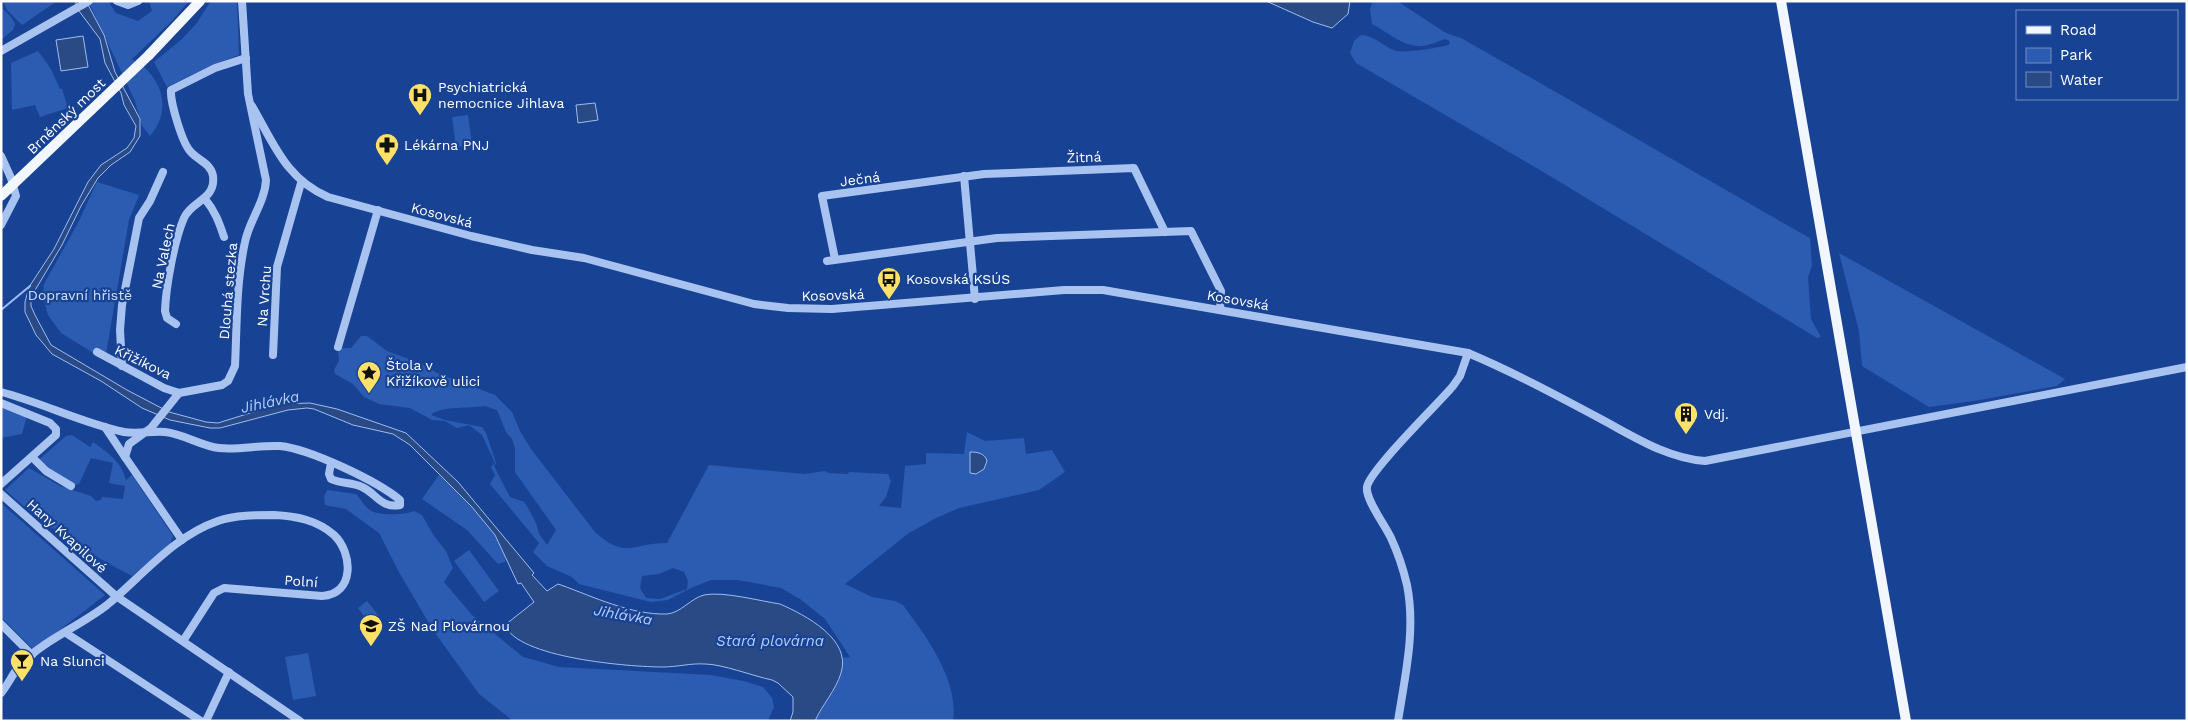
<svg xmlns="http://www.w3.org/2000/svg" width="2188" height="722" viewBox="0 0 2188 722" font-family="'Work Sans',sans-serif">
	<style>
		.green { fill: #2c5bb2; fill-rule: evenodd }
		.water { fill: #2a4a86; stroke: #9cbcf2 }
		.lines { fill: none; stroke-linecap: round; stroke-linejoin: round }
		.stream { stroke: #9cbcf2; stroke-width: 2 }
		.minor { stroke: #a9c3f0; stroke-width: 8 }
		.major { stroke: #f2f6ff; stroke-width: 10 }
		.major-bridge { stroke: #f2f6ff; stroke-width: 10 }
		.labels { text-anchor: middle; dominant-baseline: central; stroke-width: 4.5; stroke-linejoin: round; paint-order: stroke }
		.poi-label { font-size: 14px; fill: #fff; stroke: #184394; text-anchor: start }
		.street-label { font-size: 14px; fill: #fff; stroke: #184394 }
		.park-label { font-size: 14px; fill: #d0e0fb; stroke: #184394 }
		.water-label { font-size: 15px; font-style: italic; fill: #b5cdf7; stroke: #184394 }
	</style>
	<rect width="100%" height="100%" fill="#184394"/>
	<g class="green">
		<path d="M3,1H57L22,25L7,10Z"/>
		<path d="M97,1H108L116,13L138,21L152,11L149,1H189L170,23L132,59C137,63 144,66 148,71C166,91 168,115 150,136L142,126L135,101L90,5Z"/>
		<path d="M211,1H237L239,55L212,65L167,87L154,62L182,39L196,24Z"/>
		<path d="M1373,1H1397L1446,33L1461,38C1578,104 1693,172 1810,238L1812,266L1808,277L1811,319L1821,337L1817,338L1784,318L1545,173L1356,63L1350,53L1354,41L1361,35C1374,35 1384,47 1396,51C1404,53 1442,48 1450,44L1449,41L1446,39C1438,41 1431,45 1423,46C1404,48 1388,32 1372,24L1370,9Z"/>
		<path d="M1,7L11,17L15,24L13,30L1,40Z"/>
		<path d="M38,51L51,69L60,89H62L68,108L40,117L35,105L12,110L11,63Z"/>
		<path d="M468,115L472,145L456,147L452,117Z"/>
		<path d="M97,182L139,195L129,220L106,354H95L61,333L48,315L43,297L44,284L78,223Z"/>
		<path d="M1839,253L2065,379L2057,386L1974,401L1929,407L1862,366L1859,331Z"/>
		<path d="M361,336H367L387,351L420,363L437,373L495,395L512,412L520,431L531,449L595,532C626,560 632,543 667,543L709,465L804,474L825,471L828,473L848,474L849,472L888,474L891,481L886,497L879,506L901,508L905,466L926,464V453L964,454L967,432L985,441L1024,438L1026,454L1052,450L1065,472L1039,490L959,508L936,518L909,533L845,584L872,597L895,601L903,605C926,636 959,680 953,721H815L840,676L842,658L850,657L825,619L800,599L781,588L738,580H711L691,588L668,600L651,602L579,584L572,577L547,566L533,552L539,543L490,484L495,475L491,467L495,463L482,435L469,425L457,428L445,421L432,420L410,408L379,404L364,397L353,384L335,374L334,370L339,361L338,350L340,348H351ZM485,406L497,410L506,432L512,439L515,448V472L556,530L547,545L539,534L536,523L527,506L524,502L510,497L494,466L496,463L486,433L482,427L445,420L431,415C442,405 469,409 485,406ZM673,568L684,572L688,581L687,589L660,599L646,598L640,588L642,576L659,574Z"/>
		<path d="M1,407L27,416L22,434L1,438Z"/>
		<path d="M72,435L90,447L93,442C108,453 121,461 126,480L132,475L173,536L170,544L132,576C84,551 45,526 5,490L29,468L60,486L91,496L96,501L101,500L102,497L123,499L125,486L109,483L113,463L91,458L79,484L70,486L36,462L66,436Z"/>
		<path d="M439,475C455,491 509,539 505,562L498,564L467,530L422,499Z"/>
		<path d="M327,490L356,494C361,499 365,507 370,510C378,516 405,515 414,511L422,515L434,536L446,551L453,568L444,582L472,615L523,657L559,667L711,675L744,681L763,687L772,698L774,707L768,721H513L479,694L433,630L400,574L379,533L346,509L325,505L324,497Z"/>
		<path d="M1,503L105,595L34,650L1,617Z"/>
		<path d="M469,550L499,591L484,602L454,561Z"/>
		<path d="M367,601L382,620L373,628L358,608Z"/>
		<path d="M308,653L316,696L293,700L285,657Z"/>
	</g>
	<g class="water">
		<path d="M75,1H86L104,35L115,72L140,119V136L130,152L111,165L98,178L81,206L62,245L31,297V306L35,315L51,345L127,390L169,412L206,422L218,423L279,404L310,403L337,409L406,433L458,482L534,573L532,575L547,591L558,584L561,585C594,597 631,615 667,614C681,613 691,598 704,595C723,591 760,601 780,604C805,615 852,639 841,673C836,690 822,705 815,721H790L793,712V697L778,683L772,680C753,676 722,664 705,664C691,663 677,667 663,667C630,667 517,658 505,625L534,602L521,583L518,584L495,535L472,507L410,445L393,434L353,425L314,409L307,408L288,410L220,428H210L170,420L142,408L101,381L52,354L36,335L25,312V302L29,287L54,249L88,182L101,165L127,148L134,138L136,126L124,105L121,93L105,63L100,39L79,11Z"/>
		<path d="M1266,1H1350L1348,14L1332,28L1313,22Z"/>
		<path d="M83,36L88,67L61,71L56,40Z"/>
		<path d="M595,103L598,120L578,123L576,105Z"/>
		<path d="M970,452C977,452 985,453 987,461L984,469L976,474L970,473Z"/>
	</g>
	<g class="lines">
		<path class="stream" d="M1,310L30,286"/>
		<g class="minor">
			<path d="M117,1L128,5L138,1"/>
			<path d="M1,51L89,1"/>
			<path d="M252,106C274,144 286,179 328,197L471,236L532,250L584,258L754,304L788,308L832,309L1064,290H1103L1468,353C1513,372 1556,395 1599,418C1633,436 1666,458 1705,461L2187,367"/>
			<path d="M1,156L11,178L16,196L1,225"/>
			<path d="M964,176L975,299"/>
			<path d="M205,199C215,211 219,222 224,237"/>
			<path d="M835,259L822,196L984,174L1134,168L1165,232"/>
			<path d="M827,261L997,238L1191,231L1221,291L1220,310"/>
			<path d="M176,324L167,318L165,311C166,286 174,241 184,218C191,201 216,200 213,176C211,163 197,160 190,151C182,142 170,102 171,90L215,68L246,58"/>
			<path d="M338,347L378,210"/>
			<path d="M97,352L164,388L179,393L222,385L228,381L235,366C237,325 236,283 245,242C249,221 265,202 266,180L248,94L242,1"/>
			<path d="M273,355L277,267L301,183"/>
			<path d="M122,366L120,330L122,305L139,218L150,201L163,172"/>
			<path d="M1,392C43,403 82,423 124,432C138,434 151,431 165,432C184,434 201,446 219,448C239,450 260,445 280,446C310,449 377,481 400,500V505C381,509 376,493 362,487C352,482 341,484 331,479L329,474L331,463"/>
			<path d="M1,403L50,423L56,429V435L1,484"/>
			<path d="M105,427L125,457L129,444L151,428L179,393"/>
			<path d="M32,457L46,471L71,486"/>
			<path d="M125,457L182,540"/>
			<path d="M1,494L116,596L300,721"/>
			<path d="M1,624L32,655"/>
			<path d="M66,633L201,721"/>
			<path d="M1,693C8,685 13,673 20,665C44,640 80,626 107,605C142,576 174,536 218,521C235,515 257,515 274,515C296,516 317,520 334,535C353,553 355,594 322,596L224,588L214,593L183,641"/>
			<path d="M206,721L229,672"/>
			<path d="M1398,721C1405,676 1416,630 1407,585C1403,568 1398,553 1391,538C1385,525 1365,499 1367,487C1369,471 1438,404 1453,386L1460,376L1468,353"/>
		</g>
		<g class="major">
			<path d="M1781,1L1906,721"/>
			<path d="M149,55L200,1"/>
		</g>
		<path class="major-bridge" d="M1,196L149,55"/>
	</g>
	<defs>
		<g id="hospital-pin" transform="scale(1.25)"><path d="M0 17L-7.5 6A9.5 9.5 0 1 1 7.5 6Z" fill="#ffe168" stroke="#184394"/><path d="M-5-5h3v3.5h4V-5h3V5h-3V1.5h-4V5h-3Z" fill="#111"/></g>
		<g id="pharmacy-pin" transform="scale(1.25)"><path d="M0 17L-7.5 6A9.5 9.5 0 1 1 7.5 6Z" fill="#ffe168" stroke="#184394"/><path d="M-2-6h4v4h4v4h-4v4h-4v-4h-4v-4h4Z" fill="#111"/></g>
		<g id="bus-pin" transform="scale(1.25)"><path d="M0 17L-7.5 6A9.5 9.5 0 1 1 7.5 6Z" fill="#ffe168" stroke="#184394"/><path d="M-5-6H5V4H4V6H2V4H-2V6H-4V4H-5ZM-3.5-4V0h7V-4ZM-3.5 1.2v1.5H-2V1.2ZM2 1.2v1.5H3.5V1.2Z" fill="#111"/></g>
		<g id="sight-pin" transform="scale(1.25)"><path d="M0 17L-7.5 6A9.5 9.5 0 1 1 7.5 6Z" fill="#ffe168" stroke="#184394"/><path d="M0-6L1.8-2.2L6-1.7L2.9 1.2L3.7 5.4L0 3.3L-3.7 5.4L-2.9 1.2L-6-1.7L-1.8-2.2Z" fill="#111"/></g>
		<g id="building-pin" transform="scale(1.25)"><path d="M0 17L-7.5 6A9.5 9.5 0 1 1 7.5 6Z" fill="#ffe168" stroke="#184394"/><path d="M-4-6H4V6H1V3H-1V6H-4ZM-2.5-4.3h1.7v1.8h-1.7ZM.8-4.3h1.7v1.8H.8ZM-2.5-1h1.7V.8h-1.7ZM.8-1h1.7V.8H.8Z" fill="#111"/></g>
		<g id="school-pin" transform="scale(1.25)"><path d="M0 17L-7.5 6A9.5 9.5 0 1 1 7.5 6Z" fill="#ffe168" stroke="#184394"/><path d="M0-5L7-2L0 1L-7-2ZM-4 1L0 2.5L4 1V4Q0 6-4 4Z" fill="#111"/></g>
		<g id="bar-pin" transform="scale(1.25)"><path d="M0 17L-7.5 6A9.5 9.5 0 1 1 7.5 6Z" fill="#ffe168" stroke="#184394"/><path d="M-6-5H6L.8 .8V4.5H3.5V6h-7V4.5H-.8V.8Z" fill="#111"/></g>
	</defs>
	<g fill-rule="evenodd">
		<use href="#hospital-pin" x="420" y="95"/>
		<use href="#pharmacy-pin" x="387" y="145"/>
		<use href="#bus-pin" x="889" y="279"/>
		<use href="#sight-pin" x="369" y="373"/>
		<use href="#building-pin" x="1686" y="414"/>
		<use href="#school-pin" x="371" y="626"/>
		<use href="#bar-pin" x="22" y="661"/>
	</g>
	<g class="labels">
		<g class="poi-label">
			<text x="438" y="87">Psychiatrická<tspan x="438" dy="16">nemocnice Jihlava</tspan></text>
			<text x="404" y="145">Lékárna PNJ</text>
			<text x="906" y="279">Kosovská KSÚS</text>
			<text x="386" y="365">Štola v<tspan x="386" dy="16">Křižíkově ulici</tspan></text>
			<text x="1704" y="414">Vdj.</text>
			<text x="388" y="626">ZŠ Nad Plovárnou</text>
			<text x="40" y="661">Na Slunci</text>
		</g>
		<g class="street-label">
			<text transform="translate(66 116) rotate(-44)">Brněnský most</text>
			<text transform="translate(1084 157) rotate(-2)">Žitná</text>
			<text transform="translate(860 179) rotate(-7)">Ječná</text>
			<text transform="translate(442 215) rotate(15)">Kosovská</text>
			<text transform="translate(163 256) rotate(-78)">Na Valech</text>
			<text transform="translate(228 291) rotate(-85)">Dlouhá stezka</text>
			<text transform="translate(833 295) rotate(-2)">Kosovská</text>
			<text transform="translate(264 296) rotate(-86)">Na Vrchu</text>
			<text transform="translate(1238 300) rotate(10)">Kosovská</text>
			<text transform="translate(143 362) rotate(26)">Křižíkova</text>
			<text transform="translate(67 536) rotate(42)">Hany Kvapilové</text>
			<text transform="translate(301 581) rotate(4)">Polní</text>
		</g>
		<g class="park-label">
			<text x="80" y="295">Dopravní hřistě</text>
		</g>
		<g class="water-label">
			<text transform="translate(270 402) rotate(-12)">Jihlávka</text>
			<text transform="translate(623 615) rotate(10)">Jihlávka</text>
			<text x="770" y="641">Stará plovárna</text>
		</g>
	</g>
	<rect width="2188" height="722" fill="none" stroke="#ffffff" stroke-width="5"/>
	<rect x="2016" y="10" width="162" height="90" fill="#184394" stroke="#748ebf"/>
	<rect x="2026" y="26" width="25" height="8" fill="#f2f6ff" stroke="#748ebf"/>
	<text x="2060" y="35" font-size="15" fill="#ffffff">Road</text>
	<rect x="2026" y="48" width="25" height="15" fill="#2c5bb2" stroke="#748ebf"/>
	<text x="2060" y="60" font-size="15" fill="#ffffff">Park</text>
	<rect x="2026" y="72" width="25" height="15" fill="#2a4a86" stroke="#748ebf"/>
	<text x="2060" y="85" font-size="15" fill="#ffffff">Water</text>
</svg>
